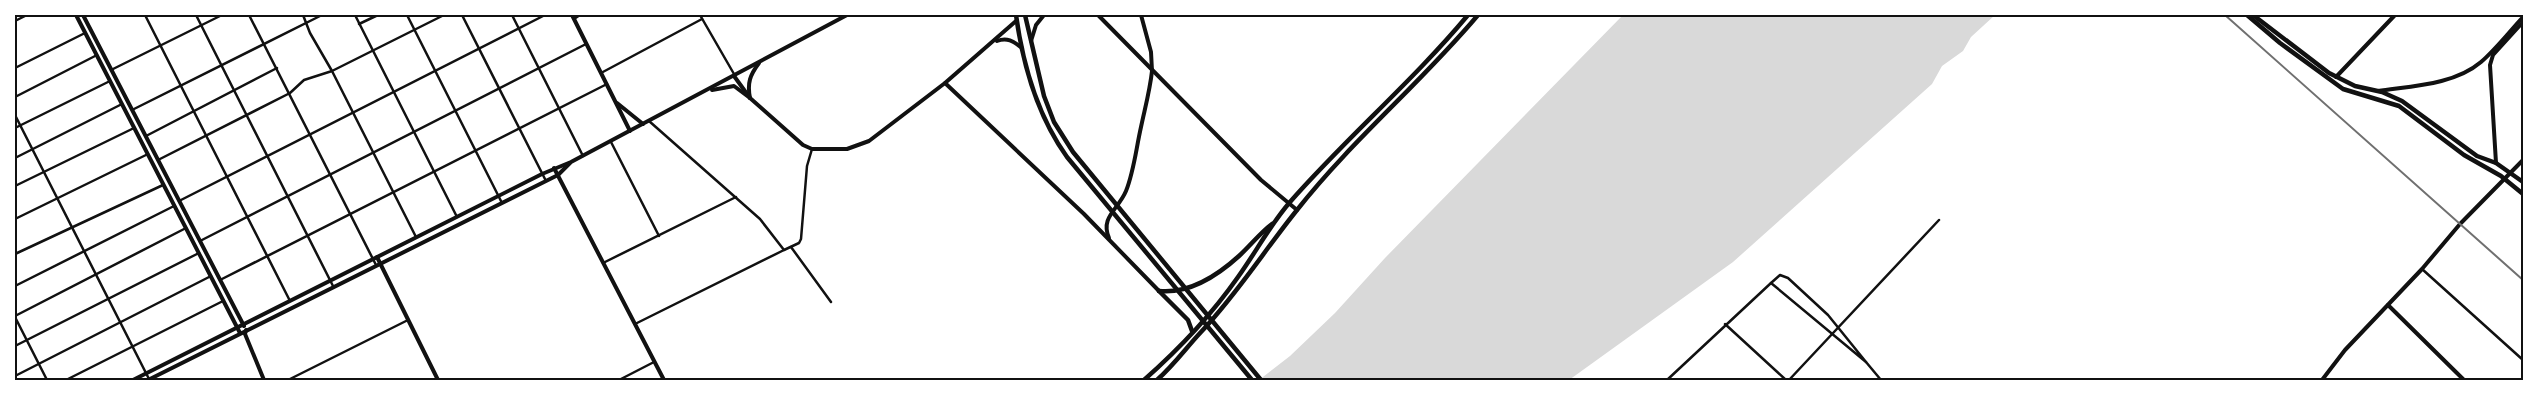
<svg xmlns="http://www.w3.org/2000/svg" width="2538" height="395" viewBox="0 0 2538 395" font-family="Rubik,sans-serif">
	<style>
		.water { fill: #d9d9d9 }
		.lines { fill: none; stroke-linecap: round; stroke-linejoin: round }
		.minor { stroke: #111; stroke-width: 2.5 }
		.tertiary { stroke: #111; stroke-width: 4 }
		.secondary { stroke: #111; stroke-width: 4 }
		.primary { stroke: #111; stroke-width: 4.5 }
		.rail { stroke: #707070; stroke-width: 2 }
		.neatline { fill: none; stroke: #111; stroke-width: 2 }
	</style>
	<rect width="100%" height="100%" fill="#fff"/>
	<path class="water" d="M1623,15H1995L1971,37L1963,51L1942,66L1932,84L1733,262L1569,380H1259L1290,356L1335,313L1385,258Z"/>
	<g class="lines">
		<g class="minor">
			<path d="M145,15L290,301"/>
			<path d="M196,15L333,286"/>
			<path d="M249,15L376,265"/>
			<path d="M303,15L310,33L332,71L416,237"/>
			<path d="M355,15L457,217"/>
			<path d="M407,15L502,203"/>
			<path d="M462,15L546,181"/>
			<path d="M512,15L583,156"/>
			<path d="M700,15L734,74"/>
			<path d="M574,19L580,15"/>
			<path d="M15,21L27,15"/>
			<path d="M359,24L378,15"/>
			<path d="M15,68L85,33"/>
			<path d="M111,70L222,15"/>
			<path d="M601,73L702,19"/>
			<path d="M15,97L97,55"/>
			<path d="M132,110L322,15"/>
			<path d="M15,115L149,379"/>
			<path d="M649,121L760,219L784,250L799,243L801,239L807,166L812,149"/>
			<path d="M15,128L110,81"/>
			<path d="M146,136L277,68"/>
			<path d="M611,142L659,236"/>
			<path d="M15,158L122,104"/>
			<path d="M158,160L290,93L304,80L332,71L444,15"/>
			<path d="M15,186L134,128"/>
			<path d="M179,201L545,15"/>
			<path d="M15,219L148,154"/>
			<path d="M200,241L586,44"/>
			<path d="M791,247L831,302"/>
			<path d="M15,254L163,185"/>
			<path d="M603,263L736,197"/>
			<path d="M2422,269L2523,360"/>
			<path d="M1780,275L1788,278L1828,315L1866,362L1771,283Z"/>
			<path d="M220,280L607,84"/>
			<path d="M15,286L174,206"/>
			<path d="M15,316L186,228"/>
			<path d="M15,317L47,380"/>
			<path d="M635,324L784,250"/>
			<path d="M1725,324L1786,380"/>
			<path d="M15,346L199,253"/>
			<path d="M1866,362L1881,380"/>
			<path d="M15,376L211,276"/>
			<path d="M66,380L223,301"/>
			<path d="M288,380L408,320"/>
			<path d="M619,380L654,362"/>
			<path d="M1667,380L1771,283"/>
			<path d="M1789,380L1939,220"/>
		</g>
		<g class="tertiary">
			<path d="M572,15L630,131"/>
			<path d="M997,41C1007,37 1013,41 1022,48"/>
			<path d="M734,76L750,98L803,145L812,149H847L869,141L945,83L1016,21"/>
			<path d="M2336,77L2395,15"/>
			<path d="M945,83L1084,214L1159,291"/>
			<path d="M617,103L643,124"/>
			<path d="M554,168L664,380"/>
			<path d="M1109,238C1100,217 1118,210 1126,191C1134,171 1136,149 1141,127C1145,108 1150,90 1152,71"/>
			<path d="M377,257L438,380"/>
			<path d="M2388,305L2464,380"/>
			<path d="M246,330L245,334L264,380"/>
		</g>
		<g class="secondary">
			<path d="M76,15L240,333"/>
			<path d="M83,15L244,326"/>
			<path d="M1098,15L1261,180L1297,210"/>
			<path d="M1141,15L1151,52L1152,71"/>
			<path d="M1031,41L1036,25L1044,15"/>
			<path d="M712,90L734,86L750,98"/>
			<path d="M2378,91C2411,86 2454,85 2481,62C2496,49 2509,32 2523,17"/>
			<path d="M750,98C747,83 750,75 759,63"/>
			<path d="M2496,163L2490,65L2493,55L2523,22"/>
			<path d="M133,380L542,174L571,162L847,15"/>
			<path d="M148,380L558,175L570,163"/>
			<path d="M2322,380L2345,350L2422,269L2460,224L2523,160"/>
		</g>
		<g class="primary">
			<path d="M1016,15C1023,66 1037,115 1067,157L1252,380"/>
			<path d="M1025,15L1044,96L1054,122L1073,152L1261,380"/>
			<path d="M2247,15L2280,43L2343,89L2399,106L2464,155L2501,176L2523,194"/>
			<path d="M2253,15L2329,73L2355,86L2382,92L2402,101L2477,156L2496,163L2523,182"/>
			<path d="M1159,291C1189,294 1217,276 1239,256C1250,246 1260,233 1272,224"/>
			<path d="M1159,291L1188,320L1192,331"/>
			<path d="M1144,380C1178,350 1212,314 1238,277C1256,252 1270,225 1290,202C1347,137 1413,81 1468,15"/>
			<path d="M1157,380C1174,365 1186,348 1201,332C1237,294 1264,251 1297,210C1352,140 1421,83 1478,15"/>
		</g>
		<path class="rail" d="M2225,15L2523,280"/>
	</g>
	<rect width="2538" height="395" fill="none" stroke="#ffffff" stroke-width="32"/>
	<rect x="16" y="16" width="2506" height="363" class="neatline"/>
</svg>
